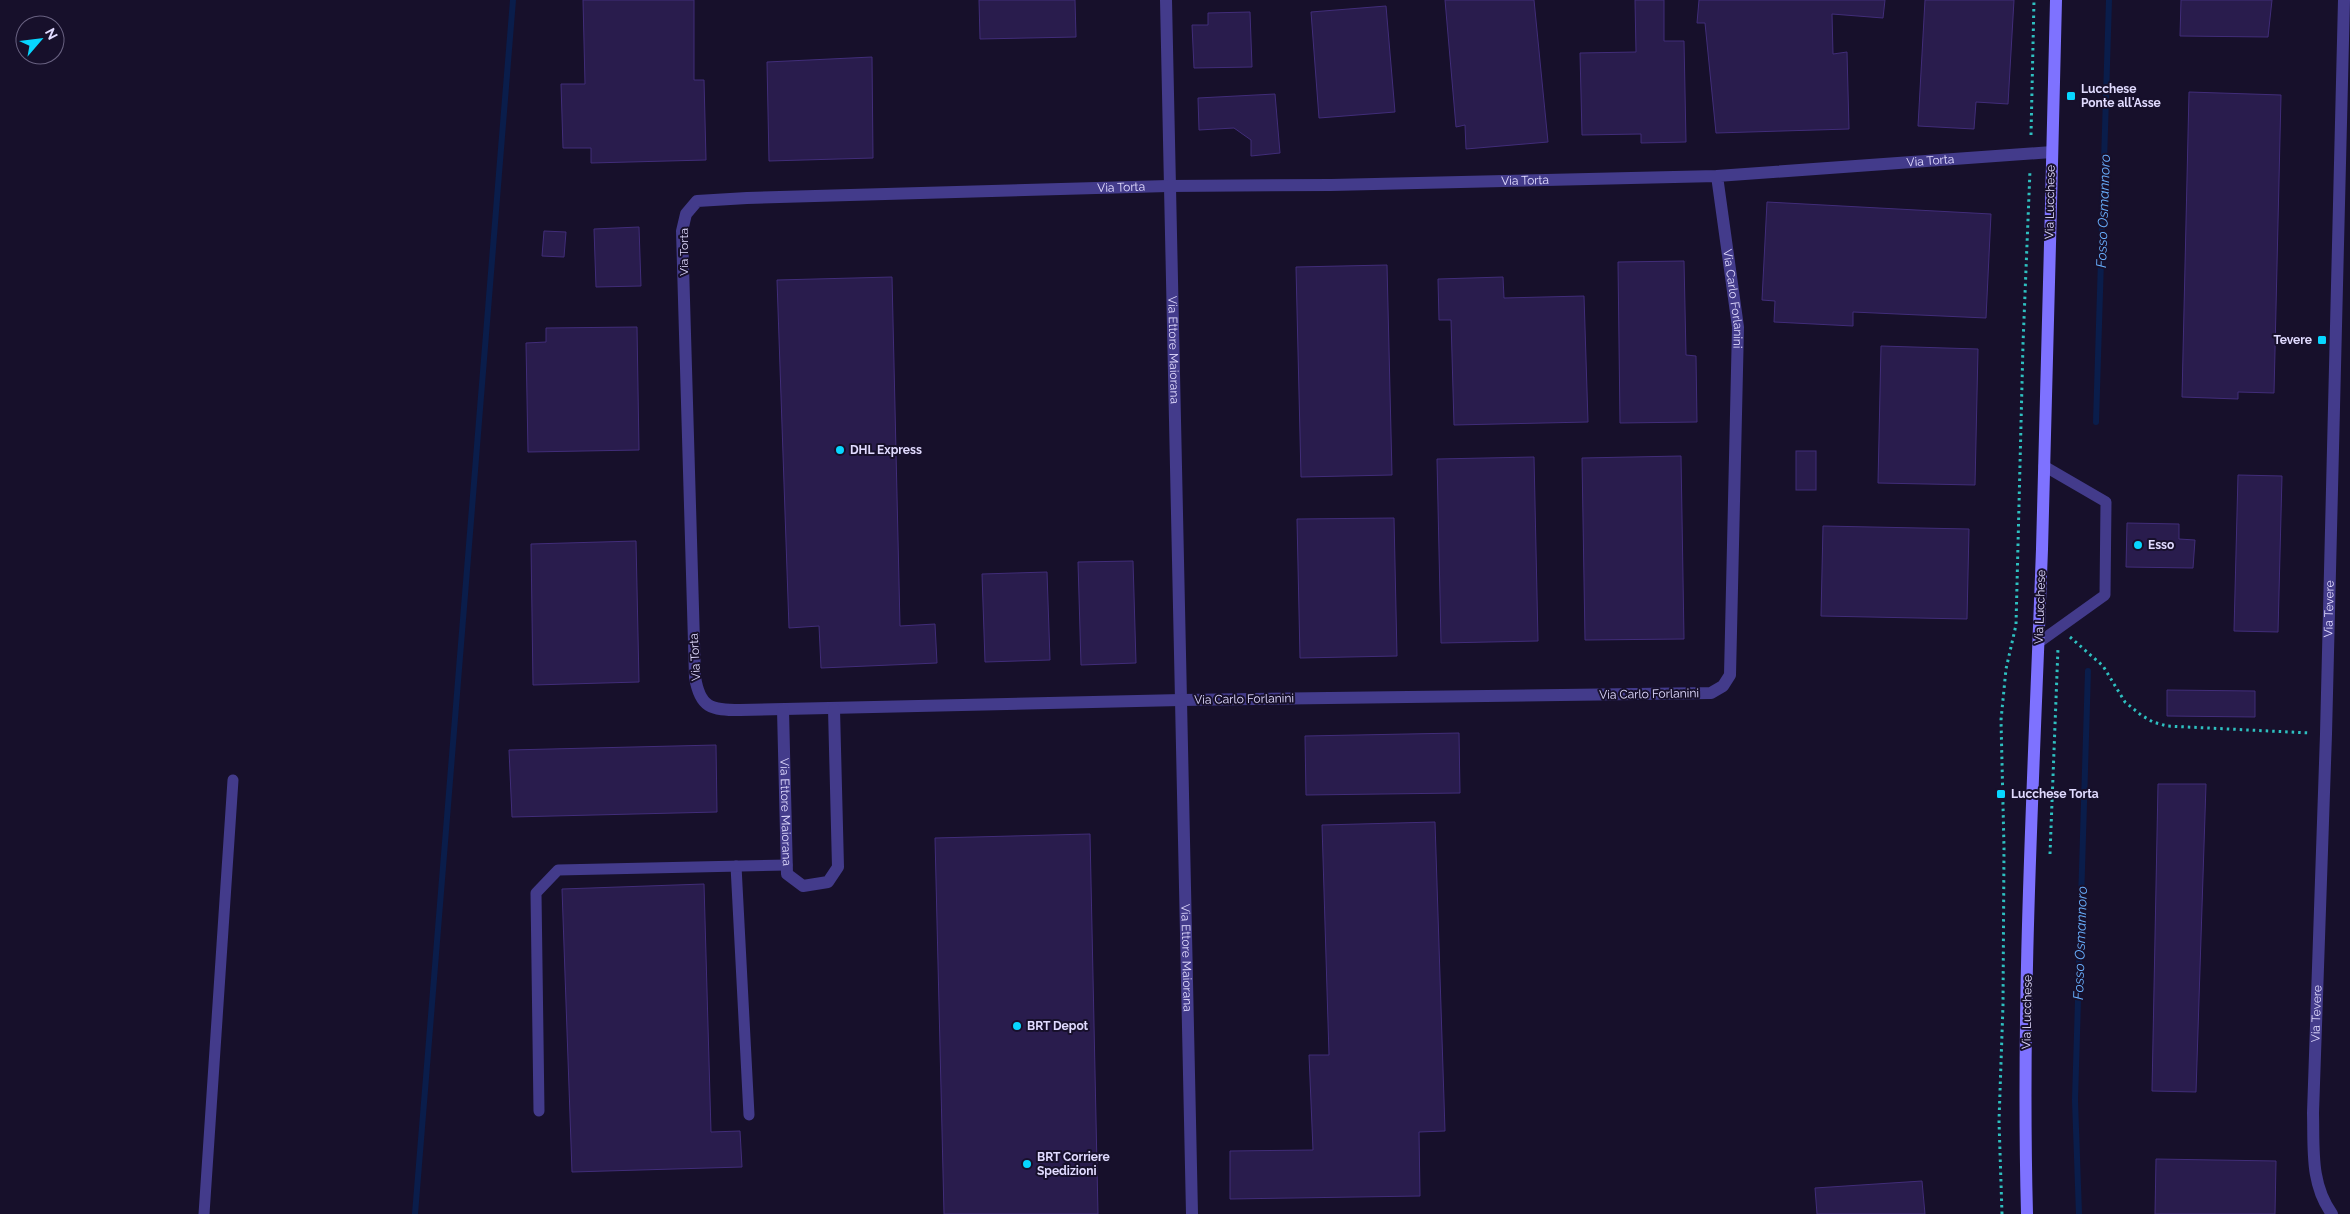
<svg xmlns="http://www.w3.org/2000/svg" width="2350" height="1214" viewBox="0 0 2350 1214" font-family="Raleway,sans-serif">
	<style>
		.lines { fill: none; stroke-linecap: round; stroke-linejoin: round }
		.stream { stroke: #0a1d4b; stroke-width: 6 }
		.building { fill: #291c4d; stroke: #412d79 }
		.path { stroke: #2ec0c0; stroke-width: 3; stroke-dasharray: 2.5 4; stroke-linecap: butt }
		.lane { stroke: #433b8b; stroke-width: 11 }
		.street { stroke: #433b8b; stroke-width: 12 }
		.secondary { stroke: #7e72ff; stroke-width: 12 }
		.poi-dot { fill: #07d6ff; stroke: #17102b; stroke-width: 2 }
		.labels { text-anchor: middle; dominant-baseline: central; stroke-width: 4; stroke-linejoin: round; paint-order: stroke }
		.poi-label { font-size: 12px; font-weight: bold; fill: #e1dbff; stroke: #17102b; text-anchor: start }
		.street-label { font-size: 12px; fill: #e1dbff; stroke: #17102b }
		.water-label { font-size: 14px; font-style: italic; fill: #69b0ff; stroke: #17102b }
	</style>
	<rect width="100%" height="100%" fill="#17102b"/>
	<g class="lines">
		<g class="stream">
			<path d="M2096,422L2109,0"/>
			<path d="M415,1214L513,0"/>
			<path d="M2079,1214L2075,1100L2088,671"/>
		</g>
	</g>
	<g class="building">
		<path d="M583,0H694V80H704L706,160L591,163V148H563L561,84H585Z"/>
		<path d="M979,0H1075L1076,37L980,39Z"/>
		<path d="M1445,0H1534L1548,142L1466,149L1465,125L1456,127Z"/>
		<path d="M1635,0H1664V41H1684L1686,142L1641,143V134L1582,135L1580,53L1636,52Z"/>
		<path d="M1699,0H1885L1883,18L1832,14L1833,54L1847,52L1849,129L1716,133L1705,23H1697Z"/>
		<path d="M1925,0H2014L2008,104L1976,102L1974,129L1918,126Z"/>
		<path d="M2181,0H2272L2268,37L2180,36Z"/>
		<path d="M1386,6L1395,112L1319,118L1311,12Z"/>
		<path d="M1250,12L1252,67L1194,68L1192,25H1208V13Z"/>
		<path d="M872,57L873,158L769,161L767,62Z"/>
		<path d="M2189,92L2281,95L2274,393L2238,392V399L2182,397Z"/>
		<path d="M1275,94L1280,153L1251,156V140L1234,128L1199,130L1198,98Z"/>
		<path d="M1767,202L1991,214L1986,318L1853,312V326L1774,322L1775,301L1762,300Z"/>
		<path d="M639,227L641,286L596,287L594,229Z"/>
		<path d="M544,231L566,232L564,257L542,256Z"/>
		<path d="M1684,261L1686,355L1696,356L1697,422L1620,423L1618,262Z"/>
		<path d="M1387,265L1392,475L1301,477L1296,267Z"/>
		<path d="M892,277L900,626L935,624L937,663L821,668L819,626L789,628L777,280Z"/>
		<path d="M1503,277L1504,298L1584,296L1588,422L1454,425L1451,320H1439L1438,279Z"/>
		<path d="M637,327L639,450L528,452L526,343L546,342V328Z"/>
		<path d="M1881,346L1978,349L1975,485L1878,483Z"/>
		<rect x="1796" y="451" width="20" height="39"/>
		<path d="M1681,456L1684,639L1585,640L1582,458Z"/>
		<path d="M1534,457L1538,641L1441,643L1437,459Z"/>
		<path d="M2238,475L2282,476L2278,632L2234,631Z"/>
		<path d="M1394,518L1397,656L1300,658L1297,519Z"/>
		<path d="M2127,523L2179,524V539L2195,540L2193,568L2126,567Z"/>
		<path d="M1823,526L1969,529L1967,619L1821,616Z"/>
		<path d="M636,541L639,682L533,685L531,544Z"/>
		<path d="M1133,561L1136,663L1081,665L1078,562Z"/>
		<path d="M1047,572L1050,660L985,662L982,574Z"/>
		<path d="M2167,690L2255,691V717L2167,716Z"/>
		<path d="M1459,733L1460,793L1306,795L1305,736Z"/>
		<path d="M716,745L717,812L512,817L509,750Z"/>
		<path d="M2158,784H2206L2196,1092L2152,1091Z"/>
		<path d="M1435,822L1445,1131L1419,1132L1420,1196L1230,1199V1151L1313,1150L1309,1055H1329L1322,825Z"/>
		<path d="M1090,834L1098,1214H944L935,838Z"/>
		<path d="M704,884L711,1132L740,1131L742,1167L572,1172L562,889Z"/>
		<path d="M2156,1159L2276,1161L2275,1214H2155Z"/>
		<path d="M1922,1181L1925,1214H1817L1815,1188Z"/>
	</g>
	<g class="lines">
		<g class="path">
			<path d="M2031,135L2034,0"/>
			<path d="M2070,637L2103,666L2125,702L2141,715L2153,722L2167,726L2310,733"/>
			<path d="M2050,854L2058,648"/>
			<path d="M2002,1214L1999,1121L2003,1005L2004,848L2001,720L2006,669L2016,625L2023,344L2030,170"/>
		</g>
		<g class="lane">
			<path d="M2038,643L2105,595L2106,502L2044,466"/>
			<path d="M736,866L749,1115"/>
			<path d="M539,1111L536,893L558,870L787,865"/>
			<path d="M204,1214L233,780"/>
		</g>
		<g class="street">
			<path id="s1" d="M1166,0L1192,1214"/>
			<path id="s2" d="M1717,176L1738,327L1730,675L1723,686L1711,693L1181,700L740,710C711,710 700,708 695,677L682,231L686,214L697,201L747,198L1168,186L1331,185L1717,176L2052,152"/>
			<path id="s3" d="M783,710L787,874L803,886L828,882L838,867L834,709"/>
			<path id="s4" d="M2332,1214C2310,1184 2314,1148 2313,1113L2326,734L2344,0"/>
		</g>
		<path class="secondary" d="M2027,1214C2021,992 2034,771 2042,549C2048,366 2051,183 2056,0"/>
	</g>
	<g class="poi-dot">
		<rect x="2066" y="91" width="10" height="10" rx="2.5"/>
		<rect x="2317" y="335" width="10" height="10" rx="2.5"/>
		<circle cx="840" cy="450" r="5"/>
		<circle cx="2138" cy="545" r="5"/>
		<rect x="1996" y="789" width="10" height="10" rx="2.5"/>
		<circle cx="1017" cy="1026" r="5"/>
		<circle cx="1027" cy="1164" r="5"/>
	</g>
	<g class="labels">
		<g class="poi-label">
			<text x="2081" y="89">Lucchese<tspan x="2081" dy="14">Ponte all'Asse</tspan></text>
			<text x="2312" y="340" text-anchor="end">Tevere</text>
			<text x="850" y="450">DHL Express</text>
			<text x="2148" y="545">Esso</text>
			<text x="2011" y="794">Lucchese Torta</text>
			<text x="1027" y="1026">BRT Depot</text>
			<text x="1037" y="1157">BRT Corriere<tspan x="1037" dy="14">Spedizioni</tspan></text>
		</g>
		<g class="street-label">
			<text stroke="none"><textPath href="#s2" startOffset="3278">Via Torta</textPath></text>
			<text stroke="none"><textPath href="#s2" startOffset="2872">Via Torta</textPath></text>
			<text stroke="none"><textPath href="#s2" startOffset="2468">Via Torta</textPath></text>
			<text transform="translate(2050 202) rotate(-89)">Via Lucchese</text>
			<text transform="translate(684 252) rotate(-90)">Via Torta</text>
			<text stroke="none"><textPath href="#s2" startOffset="124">Via Carlo Forlanini</textPath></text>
			<text stroke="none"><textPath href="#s1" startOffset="350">Via Ettore Maiorana</textPath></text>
			<text transform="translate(2040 607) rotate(-88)">Via Lucchese</text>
			<text stroke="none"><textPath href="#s4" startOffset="609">Via Tevere</textPath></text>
			<text transform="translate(695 657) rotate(-93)">Via Torta</text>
			<text transform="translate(1649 694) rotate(-1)">Via Carlo Forlanini</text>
			<text transform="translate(1244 699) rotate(-1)">Via Carlo Forlanini</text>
			<text stroke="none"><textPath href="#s3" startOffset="102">Via Ettore Maiorana</textPath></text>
			<text stroke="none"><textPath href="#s1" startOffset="958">Via Ettore Maiorana</textPath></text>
			<text transform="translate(2027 1012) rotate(-89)">Via Lucchese</text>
			<text stroke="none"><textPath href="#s4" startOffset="204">Via Tevere</textPath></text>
		</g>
		<g class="water-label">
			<text transform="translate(2103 211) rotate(-88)">Fosso Osmannoro</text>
			<text transform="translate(2080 943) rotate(-88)">Fosso Osmannoro</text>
		</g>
	</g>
	<g transform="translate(40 40) rotate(62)"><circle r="24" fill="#17102b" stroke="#686180"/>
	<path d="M0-4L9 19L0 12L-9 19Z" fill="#07d6ff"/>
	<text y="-8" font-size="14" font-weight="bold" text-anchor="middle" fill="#e1dbff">N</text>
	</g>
</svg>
